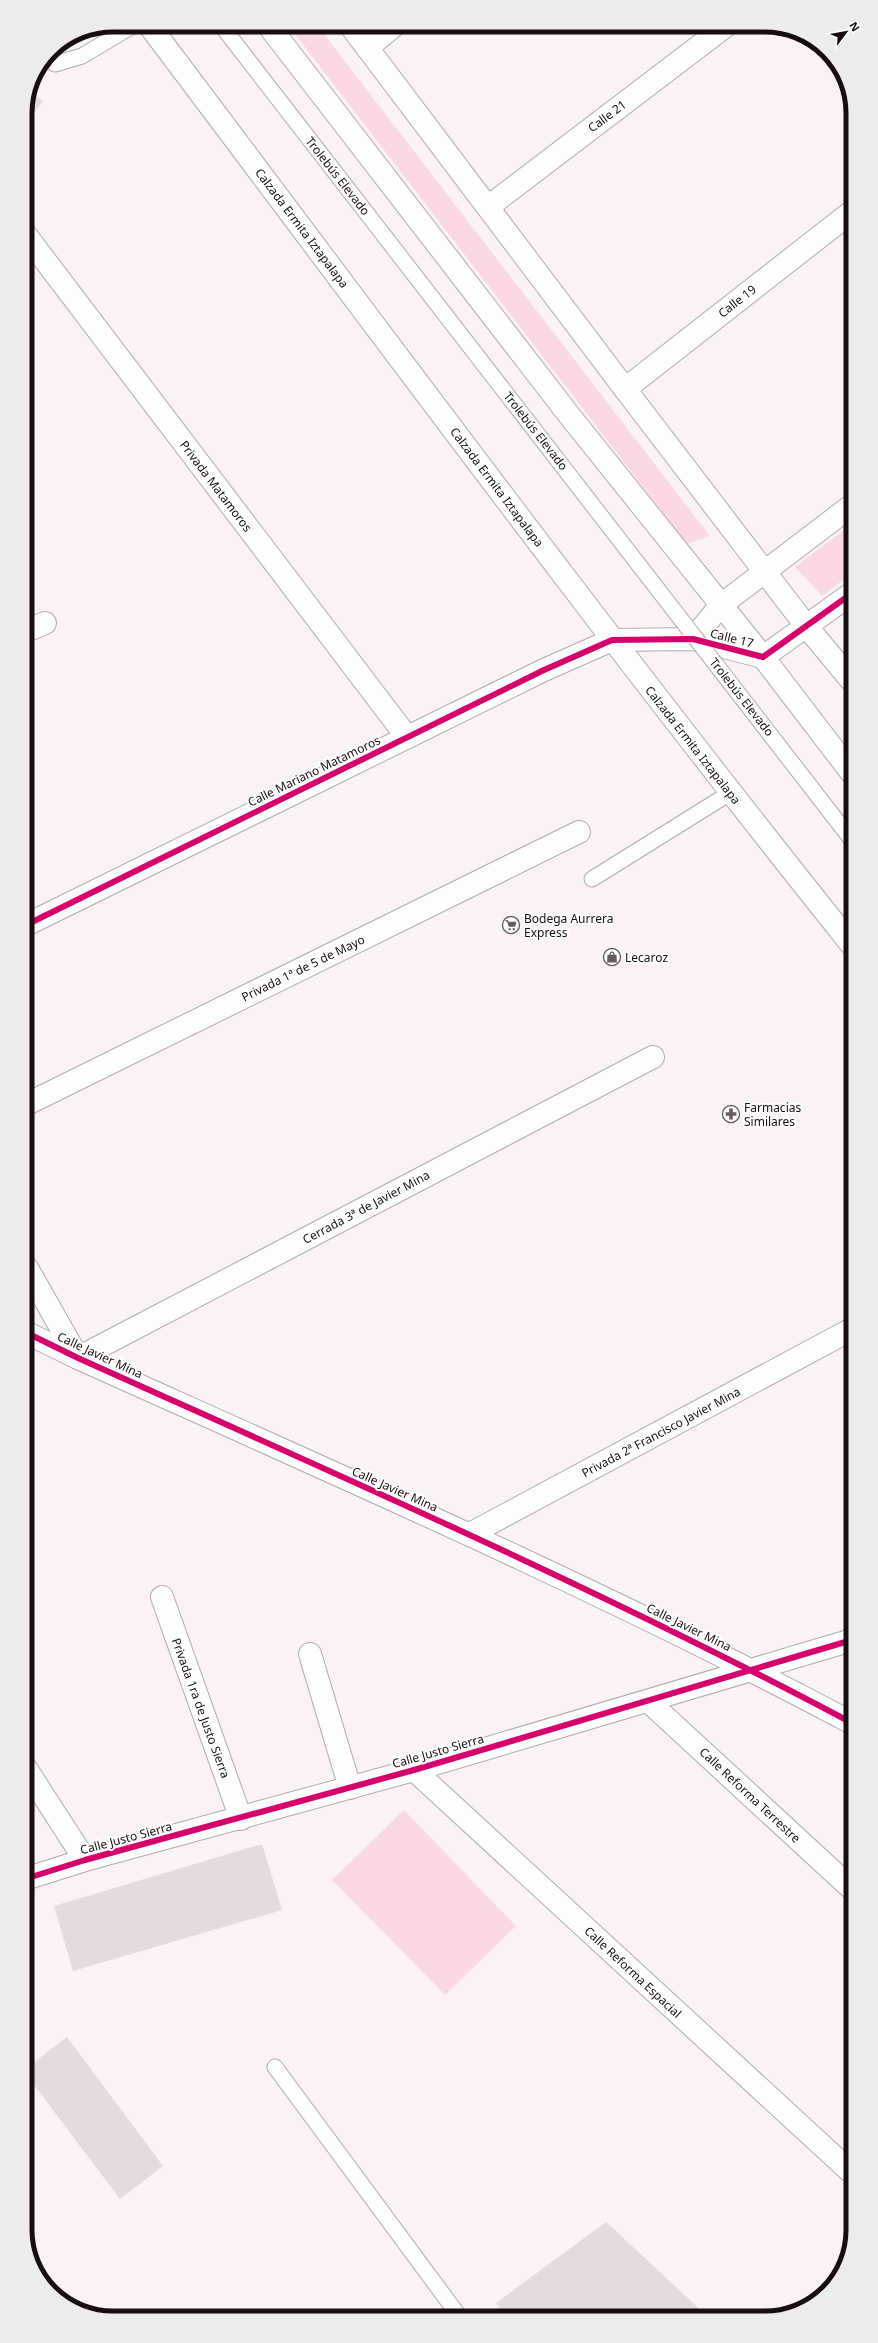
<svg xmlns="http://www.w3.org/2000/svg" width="878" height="2343" viewBox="0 0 878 2343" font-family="'Noto Sans',sans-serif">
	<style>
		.green { fill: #fbd9e4 }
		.building { fill: #e5dadd }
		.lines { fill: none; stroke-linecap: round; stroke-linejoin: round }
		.lane-casing { stroke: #b2a9ac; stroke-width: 17 }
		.street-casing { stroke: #b2a9ac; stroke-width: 24 }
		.secondary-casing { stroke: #b2a9ac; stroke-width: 24 }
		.primary-casing { stroke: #b2a9ac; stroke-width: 24 }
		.lane { stroke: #fefdfd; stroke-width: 15 }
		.street { stroke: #fefdfd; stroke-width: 22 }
		.secondary { stroke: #fefdfd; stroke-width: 22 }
		.primary { stroke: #fefdfd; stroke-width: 22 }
		.lane-bridge-casing { stroke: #b2a9ac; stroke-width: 17; stroke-linecap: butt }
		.lane-bridge { stroke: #fefdfd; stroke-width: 15 }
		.cycleway-casing { stroke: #fff; stroke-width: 8 }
		.cycleway { stroke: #d6006c; stroke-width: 6 }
		.labels { text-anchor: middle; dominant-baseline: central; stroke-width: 4; stroke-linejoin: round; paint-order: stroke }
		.street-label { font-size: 12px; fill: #180d11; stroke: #fff }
		.poi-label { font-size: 12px; fill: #180d11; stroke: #fff; text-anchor: start }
		.rim { fill: none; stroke: #180d11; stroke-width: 5 }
	</style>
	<rect width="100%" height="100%" fill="#faf2f4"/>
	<g class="green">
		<path d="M288,25H317L710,536L687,544Z"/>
		<path d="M851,525V574L822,596L795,567Z"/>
		<path d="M404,1810L516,1926L445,1995L332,1880Z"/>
	</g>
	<g class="building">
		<path d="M29,91L43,101L25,125V108Z"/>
		<path d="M262,1844L282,1910L73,1971L54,1906Z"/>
		<path d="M67,2037L163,2166L120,2199L28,2077V2067Z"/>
		<path d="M606,2222L706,2315L506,2316L496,2303Z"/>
	</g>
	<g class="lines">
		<g class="lane-casing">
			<g id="lane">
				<path d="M48,56L55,64L82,56L134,25"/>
				<path d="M592,879L730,793"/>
				<path d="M275,2067L459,2316"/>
			</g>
		</g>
		<g class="street-casing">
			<g id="street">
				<path d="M367,48L395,25"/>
				<path d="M488,207L727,25"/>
				<path d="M25,234L407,737"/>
				<path d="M625,389L850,213"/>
				<path d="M26,631L45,623"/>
				<path d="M26,925L544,670L612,640"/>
				<path d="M27,1104L579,832"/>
				<path d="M27,1268L78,1358L653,1057"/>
				<path d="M27,1333L78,1358C338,1475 600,1589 852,1723"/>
				<path d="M470,1534L852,1329"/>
				<path d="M162,1597L241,1819"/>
				<path d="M310,1654L350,1788"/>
				<path d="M648,1701L853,1890"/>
				<path d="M27,1770L85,1860"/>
				<path d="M414,1770L853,2174"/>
			</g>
		</g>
		<g class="secondary-casing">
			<g id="secondary">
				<path d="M693,639L721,605L851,506"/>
				<path d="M612,640L693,639L763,657L851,594"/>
				<path d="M28,1878L85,1860L414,1770L852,1640"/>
			</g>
		</g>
		<g class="primary-casing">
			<g id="primary">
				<path d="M149,25C381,333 610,643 851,944"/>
				<path d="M268,25L569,415L763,657L851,772"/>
				<path d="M350,25L625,389L807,627L851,680"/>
			</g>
		</g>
		<use href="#lane" class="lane"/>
		<use href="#street" class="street"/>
		<use href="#secondary" class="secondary"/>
		<use href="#primary" class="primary"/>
		<g class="lane-bridge-casing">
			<path id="lane-bridge" d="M221,25L851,839"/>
		</g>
		<use href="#lane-bridge" class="lane-bridge"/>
		<g class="cycleway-casing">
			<g id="cycleway">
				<path d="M26,925L544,670L612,640L693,639L763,657L851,594"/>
				<path d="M27,1333L78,1358C338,1475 600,1589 852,1723"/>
				<path d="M28,1878L85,1860L414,1770L852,1640"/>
			</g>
		</g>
		<use href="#cycleway" class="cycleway"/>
	</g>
	<defs>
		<g id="supermarket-ring" transform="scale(0.9)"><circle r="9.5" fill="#fff" stroke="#675d60" stroke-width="1.5"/><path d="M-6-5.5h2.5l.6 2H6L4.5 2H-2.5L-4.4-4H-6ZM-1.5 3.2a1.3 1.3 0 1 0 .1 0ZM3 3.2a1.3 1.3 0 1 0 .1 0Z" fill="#675d60"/></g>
		<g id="shop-ring" transform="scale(0.9)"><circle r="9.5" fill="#fff" stroke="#675d60" stroke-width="1.5"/><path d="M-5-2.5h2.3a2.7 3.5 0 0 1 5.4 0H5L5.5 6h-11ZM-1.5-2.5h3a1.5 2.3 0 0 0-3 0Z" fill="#675d60"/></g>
		<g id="pharmacy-ring" transform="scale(0.9)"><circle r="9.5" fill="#fff" stroke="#675d60" stroke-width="1.5"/><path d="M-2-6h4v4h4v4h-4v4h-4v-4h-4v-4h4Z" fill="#675d60"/></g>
	</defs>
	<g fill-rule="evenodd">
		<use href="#supermarket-ring" x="511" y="925"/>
		<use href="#shop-ring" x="612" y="957"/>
		<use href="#pharmacy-ring" x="731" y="1114"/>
	</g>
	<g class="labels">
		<g class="street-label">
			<text transform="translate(607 116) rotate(-37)">Calle 21</text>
			<text transform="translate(338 176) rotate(52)">Trolebús Elevado</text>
			<text transform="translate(302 228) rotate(53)">Calzada Ermita Iztapalapa</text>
			<text transform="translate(737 301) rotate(-38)">Calle 19</text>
			<text transform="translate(536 431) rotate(52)">Trolebús Elevado</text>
			<text transform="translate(216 486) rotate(53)">Privada Matamoros</text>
			<text transform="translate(497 487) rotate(53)">Calzada Ermita Iztapalapa</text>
			<text transform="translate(732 638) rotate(14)">Calle 17</text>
			<text transform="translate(742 697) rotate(52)">Trolebús Elevado</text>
			<text transform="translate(693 745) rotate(52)">Calzada Ermita Iztapalapa</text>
			<text transform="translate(314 771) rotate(-26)">Calle Mariano Matamoros</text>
			<text transform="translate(303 968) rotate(-26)">Privada 1ª de 5 de Mayo</text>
			<text transform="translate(366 1207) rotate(-28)">Cerrada 3ª de Javier Mina</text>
			<text transform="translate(100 1355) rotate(25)">Calle Javier Mina</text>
			<text transform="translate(661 1432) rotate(-28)">Privada 2ª Francisco Javier Mina</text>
			<text transform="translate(395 1489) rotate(24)">Calle Javier Mina</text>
			<text transform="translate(689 1627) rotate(26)">Calle Javier Mina</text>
			<text transform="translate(201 1708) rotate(70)">Privada 1ra de Justo Sierra</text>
			<text transform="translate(438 1751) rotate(-16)">Calle Justo Sierra</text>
			<text transform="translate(750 1795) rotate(43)">Calle Reforma Terrestre</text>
			<text transform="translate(126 1838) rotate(-15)">Calle Justo Sierra</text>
			<text transform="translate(633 1972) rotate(43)">Calle Reforma Espacial</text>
		</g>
		<g class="poi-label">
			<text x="524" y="918">Bodega Aurrera<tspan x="524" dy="14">Express</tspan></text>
			<text x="625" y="957">Lecaroz</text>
			<text x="744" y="1107">Farmacias<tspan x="744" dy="14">Similares</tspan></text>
		</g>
	</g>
	<path d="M0 0H878V2343H0ZM113 32H765A81 81 0 0 1 846 113V2230A81 81 0 0 1 765 2311H113A81 81 0 0 1 32 2230V113A81 81 0 0 1 113 32Z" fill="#edecec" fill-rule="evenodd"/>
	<path class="rim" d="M113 32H765A81 81 0 0 1 846 113V2230A81 81 0 0 1 765 2311H113A81 81 0 0 1 32 2230V113A81 81 0 0 1 113 32Z"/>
	<g transform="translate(846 32) rotate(58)" stroke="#ffffff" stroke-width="3" paint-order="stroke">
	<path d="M0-3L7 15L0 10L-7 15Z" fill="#180d11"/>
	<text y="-6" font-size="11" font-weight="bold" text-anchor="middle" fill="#180d11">N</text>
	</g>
</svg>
